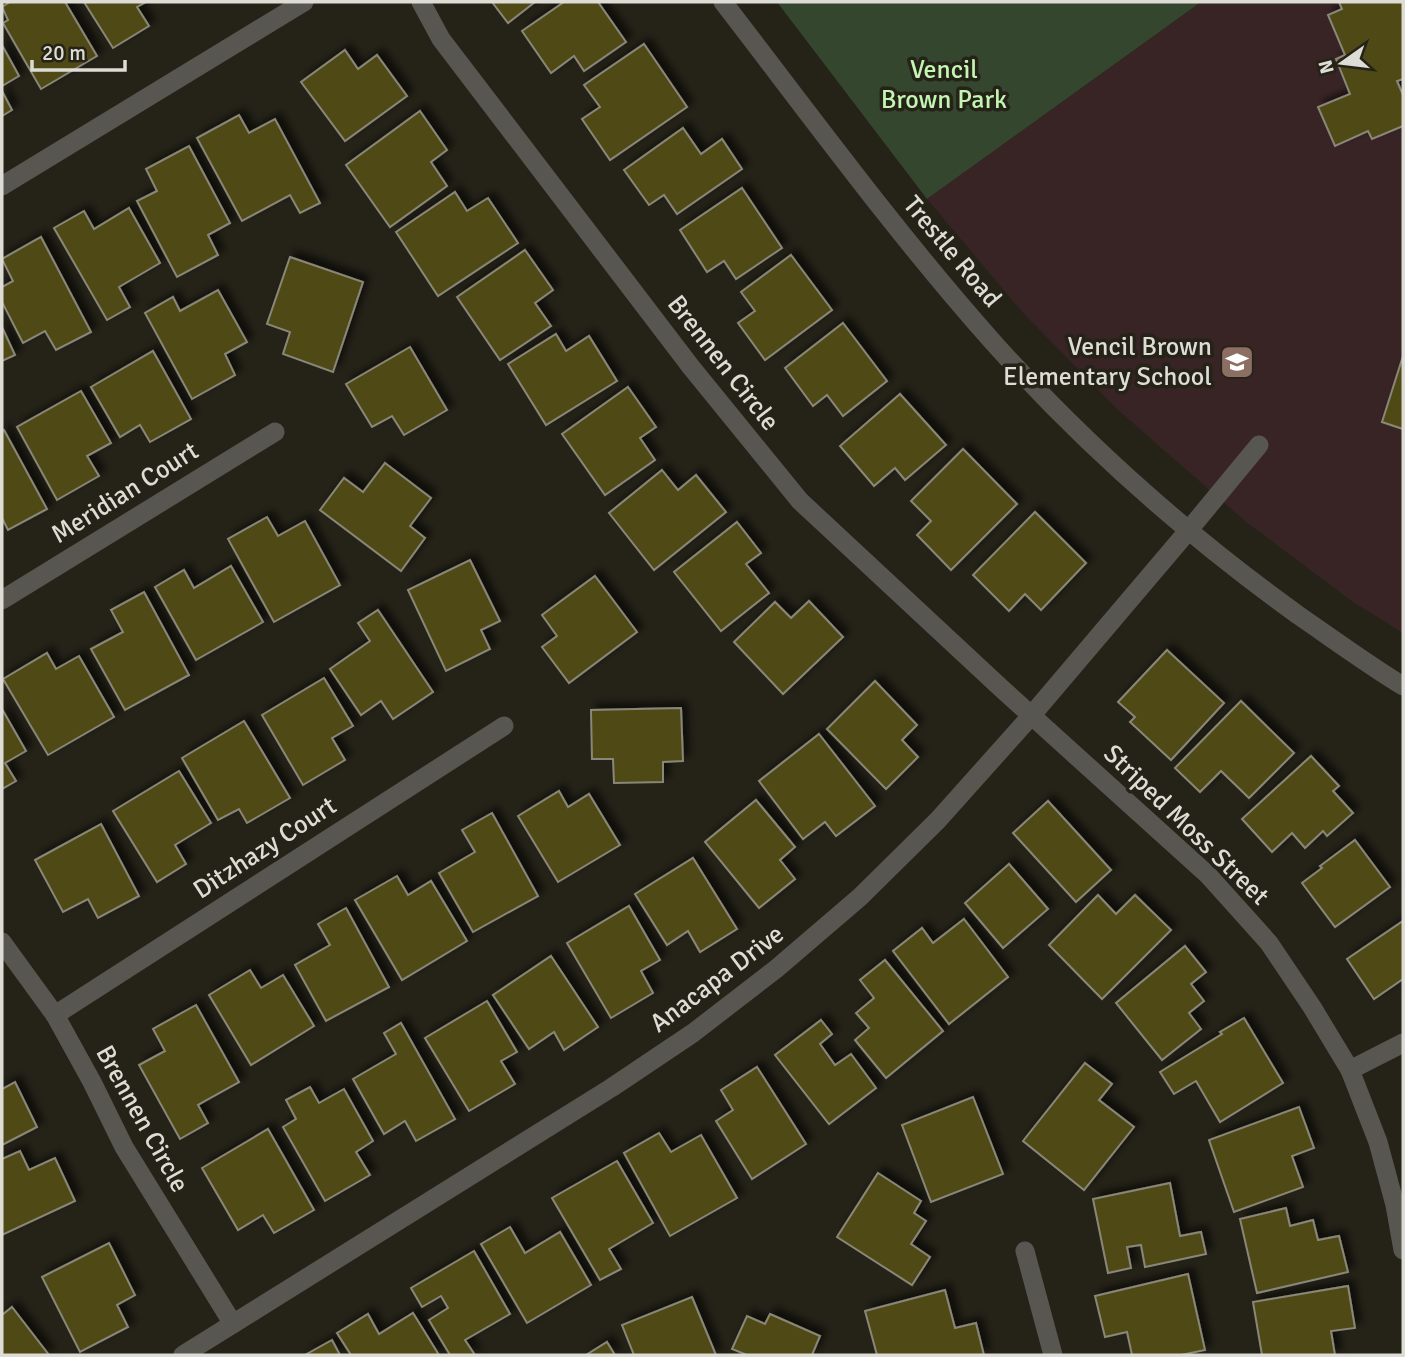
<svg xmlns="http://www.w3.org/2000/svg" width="1405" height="1357" viewBox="0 0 1405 1357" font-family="Signika,sans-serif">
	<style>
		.education { fill: #382424 }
		.green { fill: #34462e }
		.building { fill: #504813; stroke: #898779; stroke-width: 2; filter: url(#shadow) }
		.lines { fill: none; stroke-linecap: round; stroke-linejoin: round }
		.service { stroke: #585651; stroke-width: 19 }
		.minor { stroke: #585651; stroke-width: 19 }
		.tertiary { stroke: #585651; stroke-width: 19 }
		.labels { text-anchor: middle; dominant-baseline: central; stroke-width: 7; stroke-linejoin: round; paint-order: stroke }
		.park-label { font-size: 26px; fill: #c3f5b3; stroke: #252318 }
		.street-label { font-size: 26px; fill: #dddcd5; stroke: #252318 }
		.poi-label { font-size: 26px; fill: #dddcd5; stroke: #252318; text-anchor: end }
	</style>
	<defs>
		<filter id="shadow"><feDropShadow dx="6" dy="-6" stdDeviation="3.5" flood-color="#0009"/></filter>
	</defs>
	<rect width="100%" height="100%" fill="#252318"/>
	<path class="education" d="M1201,2H1403V633L1353,602L1245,521L1118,410L1024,314L927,199Z"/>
	<path class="green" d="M777,2H1201L927,199Z"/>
	<g class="building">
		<path d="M10,2H65L97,56L41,89L3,23L8,20L2,7Z"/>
		<path d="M84,2H146L137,7L149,26L113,48Z"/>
		<path d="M492,2H535L508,23Z"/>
		<path d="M564,2H598L626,42L584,71L574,56L551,73L522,31Z"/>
		<path d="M1339,2H1403V79L1397,81L1403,95V126L1372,139L1368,131L1335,146L1318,107L1350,94L1336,59L1345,55L1328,15L1342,9Z"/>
		<path d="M644,44L687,107L610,160L582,119L600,107L584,85Z"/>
		<path d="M2,45L19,76L2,86Z"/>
		<path d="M345,50L358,69L377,55L407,96L345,141L301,82Z"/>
		<path d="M2,91L12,110L2,116Z"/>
		<path d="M420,111L447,150L431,162L447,186L390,227L346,165Z"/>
		<path d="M239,115L249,133L275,119L320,203L300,213L290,195L242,221L197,138Z"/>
		<path d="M683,128L701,154L722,139L742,169L677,214L664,195L649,205L624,170Z"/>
		<path d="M189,146L230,223L208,235L218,255L177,277L137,201L157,191L146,169Z"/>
		<path d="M742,188L782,248L736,279L724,261L707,272L680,230Z"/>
		<path d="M455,192L467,211L488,198L518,243L438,296L396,232Z"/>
		<path d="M129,208L160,263L119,287L130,307L107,320L54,228L84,211L94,229Z"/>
		<path d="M41,237L91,332L56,350L45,331L23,343L2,302V287L13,281L2,259Z"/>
		<path d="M525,250L553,290L535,303L551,326L500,360L457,297Z"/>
		<path d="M791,255L832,310L765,360L738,323L755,311L741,292Z"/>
		<path d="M290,257L363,282L333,372L283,354L290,332L267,324Z"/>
		<path d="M218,290L247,342L225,354L235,375L192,399L145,313L173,297L180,311Z"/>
		<path d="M843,323L887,381L843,416L827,395L813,406L785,368Z"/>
		<path d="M2,327L15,355L2,361Z"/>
		<path d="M556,334L566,351L589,336L617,381L546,425L508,364Z"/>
		<path d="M410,347L447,410L404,435L392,416L372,427L346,384Z"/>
		<path d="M153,351L191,419L150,442L140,425L120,437L91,387Z"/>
		<path d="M1403,356V429L1382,422Z"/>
		<path d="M628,387L656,427L640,438L655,460L605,495L562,434Z"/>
		<path d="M81,391L111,443L87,456L99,476L57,500L17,427Z"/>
		<path d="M900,394L946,445L905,480L895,468L874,486L840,446Z"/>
		<path d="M4,430L47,509L8,530L2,518V431Z"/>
		<path d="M963,449L1017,504L951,570L917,535L931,521L911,501Z"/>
		<path d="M385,463L431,498L410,526L425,538L401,571L320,510L344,478L363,492Z"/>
		<path d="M662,470L678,490L696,475L726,512L654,570L609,513Z"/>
		<path d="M1035,512L1086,563L1041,610L1025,594L1009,611L973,575Z"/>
		<path d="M267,517L278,536L305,521L340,585L274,622L228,539Z"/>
		<path d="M737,522L761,553L746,564L769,593L721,631L674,572Z"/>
		<path d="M470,560L500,621L481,630L490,649L446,671L408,590Z"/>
		<path d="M231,566L263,622L196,660L155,587L184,570L194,588Z"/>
		<path d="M595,576L637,632L569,683L542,647L557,636L542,615Z"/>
		<path d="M144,592L189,675L125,710L91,649L123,632L111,610Z"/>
		<path d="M809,601L843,637L783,694L734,642L775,602L791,618Z"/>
		<path d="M378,610L433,692L393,719L381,701L361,715L330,669L370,641L358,623Z"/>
		<path d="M1167,650L1224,703L1171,760L1130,722L1135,717L1118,702Z"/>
		<path d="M47,653L56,669L79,656L114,717L48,755L3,679Z"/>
		<path d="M324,678L353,726L332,738L345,760L303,785L262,715Z"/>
		<path d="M875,681L917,725L902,740L918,757L886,789L827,729Z"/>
		<path d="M1241,701L1294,753L1249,798L1221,771L1200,792L1175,768Z"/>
		<path d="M681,708L683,761L663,762V782L614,783L613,759H592L591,710Z"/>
		<path d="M2,709L26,751L5,763L16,781L2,789Z"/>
		<path d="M244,721L290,798L247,823L239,809L218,820L182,758Z"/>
		<path d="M819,734L875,806L836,836L825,822L803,839L759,781Z"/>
		<path d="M1311,756L1339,786L1333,791L1353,813L1327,836L1323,831L1305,848L1292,833L1272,852L1242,819Z"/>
		<path d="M179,771L211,823L175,845L186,864L157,882L113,811Z"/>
		<path d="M559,791L568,807L589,794L620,845L558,882L518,816Z"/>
		<path d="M756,800L795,847L780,860L795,879L759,908L705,842Z"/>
		<path d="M1048,801L1111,870L1076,902L1013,833Z"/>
		<path d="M492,813L538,896L473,932L439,873L475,852L462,830Z"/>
		<path d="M101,824L139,896L98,918L88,899L63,912L35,860Z"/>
		<path d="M1355,840L1390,887L1335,927L1302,883L1322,868L1320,866Z"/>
		<path d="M693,858L737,929L700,952L688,931L667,945L635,894Z"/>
		<path d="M1009,864L1048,909L1003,948L965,903Z"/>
		<path d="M397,876L408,895L431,881L467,941L402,980L355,900Z"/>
		<path d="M1098,895L1116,914L1135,895L1171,930L1102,999L1049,945Z"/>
		<path d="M629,906L660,960L641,971L653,993L611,1018L567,943Z"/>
		<path d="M346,908L389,987L326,1021L295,965L330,945L318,924Z"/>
		<path d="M964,919L1008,977L949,1024L893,951L922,928L933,943Z"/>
		<path d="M1403,921V979L1374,999L1347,959Z"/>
		<path d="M1185,946L1206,972L1191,984L1204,1001L1189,1013L1201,1029L1162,1060L1116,1003Z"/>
		<path d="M551,956L598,1027L564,1050L554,1032L529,1049L493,995Z"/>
		<path d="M885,960L943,1031L886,1078L855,1040L869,1028L856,1013L874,998L860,980Z"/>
		<path d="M250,970L261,988L283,975L314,1026L251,1065L209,995Z"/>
		<path d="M487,1001L517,1052L501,1061L515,1084L469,1111L425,1038Z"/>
		<path d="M196,1005L239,1082L198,1105L208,1123L180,1139L139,1065L165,1051L153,1029Z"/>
		<path d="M1244,1018L1283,1083L1220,1122L1196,1081L1174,1094L1160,1072L1222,1034L1220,1032Z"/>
		<path d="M821,1020L832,1034L820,1044L835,1065L851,1054L876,1088L829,1124L775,1055Z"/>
		<path d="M401,1023L455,1119L416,1141L405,1121L384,1134L353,1079L396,1054L384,1033Z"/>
		<path d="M1085,1063L1112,1084L1099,1100L1134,1127L1084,1190L1023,1141Z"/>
		<path d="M757,1067L806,1144L752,1179L716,1121L733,1110L721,1090Z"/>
		<path d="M15,1082L37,1127L2,1145V1089Z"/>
		<path d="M310,1087L319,1103L344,1089L373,1141L356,1152L370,1175L325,1201L283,1127L296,1119L286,1100Z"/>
		<path d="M973,1097L1003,1174L931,1202L902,1125Z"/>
		<path d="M1299,1107L1314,1148L1292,1156L1303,1187L1234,1212L1209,1140Z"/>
		<path d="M268,1129L314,1210L274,1233L263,1215L238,1230L202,1168Z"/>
		<path d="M659,1133L671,1152L701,1135L737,1198L670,1236L624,1153Z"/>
		<path d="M20,1151L29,1170L55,1158L75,1201L2,1235V1159Z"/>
		<path d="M617,1161L653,1223L609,1249L621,1269L600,1280L552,1198Z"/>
		<path d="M878,1173L921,1201L914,1213L926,1221L911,1244L930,1257L912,1285L837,1237Z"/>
		<path d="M1170,1183L1180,1236L1201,1232L1206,1254L1145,1267L1141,1245L1127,1247L1131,1268L1108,1273L1093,1199Z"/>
		<path d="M1286,1208L1290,1226L1313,1220L1318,1240L1339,1236L1348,1272L1257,1293L1240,1219Z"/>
		<path d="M510,1227L525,1253L560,1232L591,1285L527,1323L481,1244Z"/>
		<path d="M109,1243L135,1295L117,1305L128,1327L80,1352L42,1277Z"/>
		<path d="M474,1251L510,1314L465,1340L475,1355H450L429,1320L448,1308L441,1296L422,1307L411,1288Z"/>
		<path d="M1188,1274L1205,1350L1181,1355H1132L1127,1332L1105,1337L1095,1296Z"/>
		<path d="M1348,1286L1355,1328L1331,1331L1335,1355H1262L1253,1302Z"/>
		<path d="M945,1290L955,1328L976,1323L984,1355H877L865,1311Z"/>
		<path d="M692,1297L716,1355H634L622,1325Z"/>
		<path d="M12,1307L49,1355H2V1315Z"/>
		<path d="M413,1313L439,1355H351L337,1333L368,1314L379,1334Z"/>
		<path d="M770,1314L820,1336L812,1355H747L732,1349L747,1316L765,1324Z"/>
		<path d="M332,1340L340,1355H305Z"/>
		<path d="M607,1342L615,1355H586Z"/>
	</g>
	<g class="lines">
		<path class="service" d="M1188,531L1259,445"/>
		<g class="minor">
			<path d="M421,2L441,39L691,367L800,501L1001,688L1208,875L1269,943L1312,1007L1350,1070L1378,1142L1395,1205L1403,1250"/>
			<path d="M2,186L304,2"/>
			<path d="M2,600L275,432"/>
			<path d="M2,942L55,1015L92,1082L124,1147L233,1324"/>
			<path d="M55,1015L504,726"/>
			<path d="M1350,1070L1403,1043"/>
			<path d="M1025,1251L1053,1355"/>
			<path d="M183,1355L611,1088L693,1033L776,969L860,897L938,820L1031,716L1188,531"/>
		</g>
		<path class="tertiary" d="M723,2C811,116 896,233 992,341C1083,443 1187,535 1298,615C1333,639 1367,664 1403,686"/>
	</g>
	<defs>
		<g id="school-square" transform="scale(1.75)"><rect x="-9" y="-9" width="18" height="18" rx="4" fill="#8d6e63" stroke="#252318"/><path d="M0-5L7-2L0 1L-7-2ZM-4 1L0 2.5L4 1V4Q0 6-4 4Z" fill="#fff"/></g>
	</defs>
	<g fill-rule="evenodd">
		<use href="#school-square" x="1237" y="362"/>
	</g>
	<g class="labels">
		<g class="park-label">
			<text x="944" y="70">Vencil<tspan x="944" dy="30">Brown Park</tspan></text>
		</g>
		<g class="street-label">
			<text transform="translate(952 252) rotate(50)">Trestle Road</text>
			<text transform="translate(723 363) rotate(52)">Brennen Circle</text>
			<text transform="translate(125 493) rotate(-32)">Meridian Court</text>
			<text transform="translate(1186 825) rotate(44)">Striped Moss Street</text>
			<text transform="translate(265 848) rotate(-33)">Ditzhazy Court</text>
			<text transform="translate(717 979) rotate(-37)">Anacapa Drive</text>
			<text transform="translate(142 1119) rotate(61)">Brennen Circle</text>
		</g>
		<g class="poi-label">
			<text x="1212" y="347">Vencil Brown<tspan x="1212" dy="30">Elementary School</tspan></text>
		</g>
	</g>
	<rect width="1405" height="1357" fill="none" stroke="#dddcd5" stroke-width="7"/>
	<g transform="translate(1342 63) rotate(256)" stroke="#252318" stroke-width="5" paint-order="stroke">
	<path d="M0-5L12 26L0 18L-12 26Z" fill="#dddcd5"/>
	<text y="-10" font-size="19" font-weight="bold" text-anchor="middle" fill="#dddcd5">N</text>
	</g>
	<path d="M32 60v10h93v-10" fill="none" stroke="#dddcd5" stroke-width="3.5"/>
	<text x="42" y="60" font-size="21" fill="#dddcd5" stroke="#252318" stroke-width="5" paint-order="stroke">20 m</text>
</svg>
